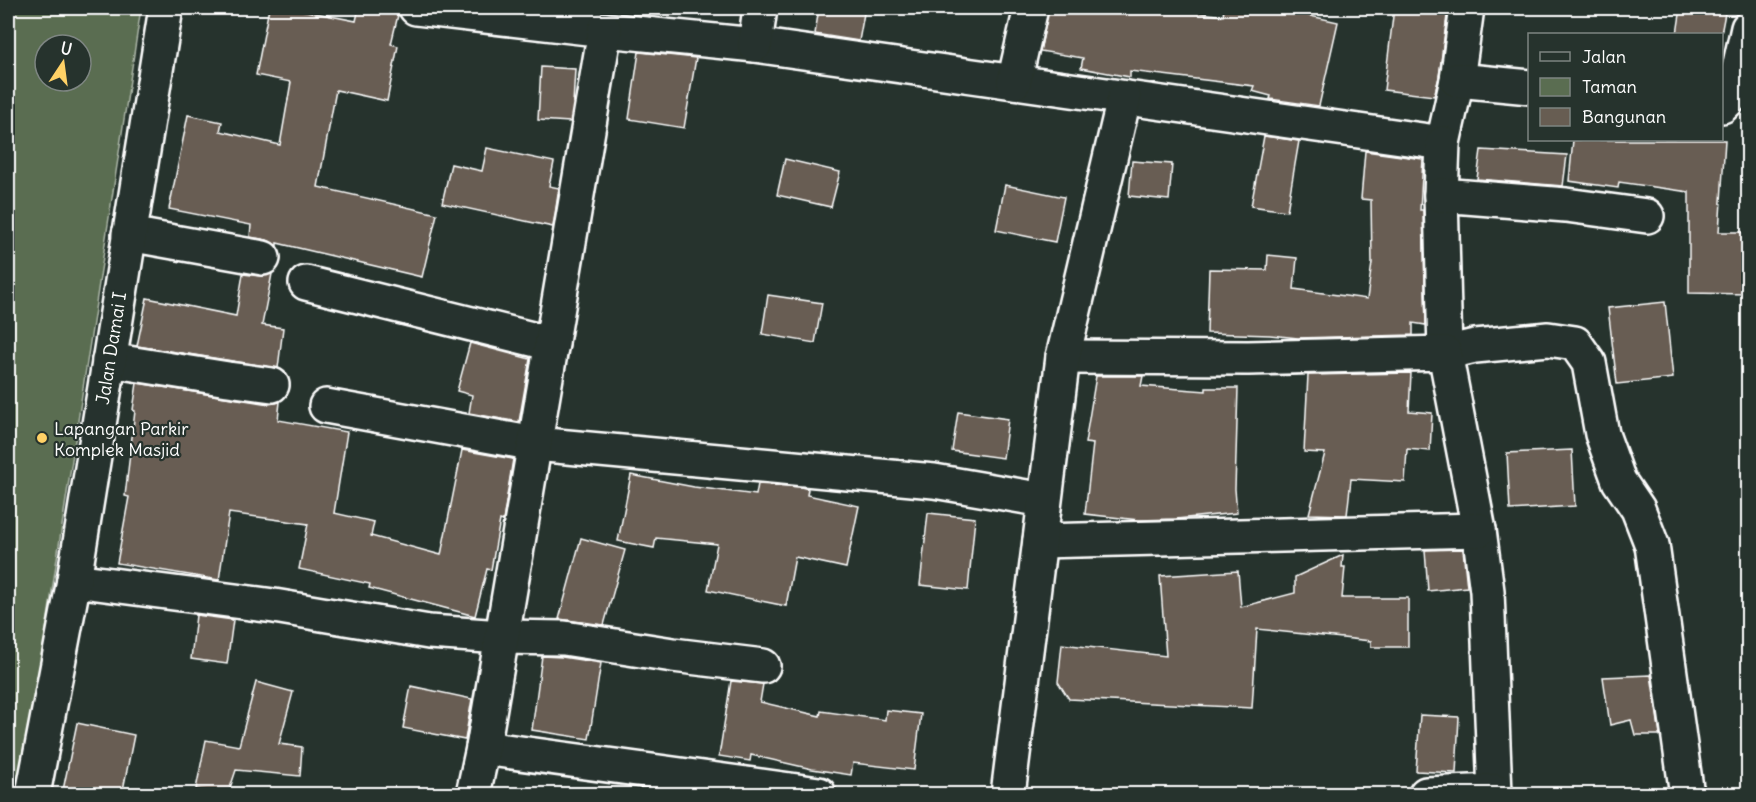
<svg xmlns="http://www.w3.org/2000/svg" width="1756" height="802" viewBox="0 0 1756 802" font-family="Delius,sans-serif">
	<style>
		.green { fill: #5a6d51; stroke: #acb6a8; stroke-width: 1.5; fill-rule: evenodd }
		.building { fill: #675d52; stroke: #fff; stroke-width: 1.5 }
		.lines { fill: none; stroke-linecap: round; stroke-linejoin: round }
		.minor-casing { stroke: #fff; stroke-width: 38 }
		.minor { stroke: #26332d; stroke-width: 33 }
		.poi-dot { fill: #ffd166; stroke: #26332d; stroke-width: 2 }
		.labels { text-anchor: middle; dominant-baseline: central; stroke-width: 4.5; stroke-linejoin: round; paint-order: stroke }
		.street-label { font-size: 18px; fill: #fff; stroke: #26332d }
		.poi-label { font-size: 18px; fill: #fff; stroke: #26332d; text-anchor: start }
	</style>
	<rect width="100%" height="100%" fill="#26332d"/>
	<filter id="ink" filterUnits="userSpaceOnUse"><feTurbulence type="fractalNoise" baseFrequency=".0167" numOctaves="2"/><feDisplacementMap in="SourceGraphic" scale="12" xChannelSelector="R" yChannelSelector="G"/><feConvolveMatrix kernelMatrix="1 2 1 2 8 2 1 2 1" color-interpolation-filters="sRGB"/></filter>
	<g filter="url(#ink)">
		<path class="green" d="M8,8H141L21,794H8ZM45,45H81V81H45Z"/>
		<g class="building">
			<path d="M269,8H291L356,21L359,8L398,15L391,44L398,46L387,101L336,90L318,187L437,214L422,277L277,243V246L267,240L250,237L251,225L169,209L188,115L222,122L220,131L280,145L291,82L256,75Z"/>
			<path d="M819,8H865L859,41L815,34Z"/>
			<path d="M1049,8H1172L1173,9L1223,16L1224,8H1274L1338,22L1319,106L1270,99L1271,96L1252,91L1254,86L1130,71V77L1081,68L1083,58L1040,51Z"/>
			<path d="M1394,8H1448L1439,77L1434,96L1384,90Z"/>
			<path d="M1681,8H1726L1721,34H1677Z"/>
			<path d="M639,52L696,58L684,128L629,119Z"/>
			<path d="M541,67L575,69L573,104L570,122L538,120Z"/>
			<path d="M1264,136L1299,141L1287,211L1251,206Z"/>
			<path d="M1573,140H1725L1719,232H1749V294L1689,293V192L1619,182L1618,188L1569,181Z"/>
			<path d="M487,148L554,162L549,186L559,188L553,227L442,203L451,164L482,171Z"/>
			<path d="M1481,150L1567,155L1563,186L1477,179Z"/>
			<path d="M1365,151L1423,159L1420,210H1423L1426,325L1413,323V335L1298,338L1270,335L1207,333L1209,269L1267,270L1268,255L1297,258L1294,289L1367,299L1372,263L1371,200L1361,199Z"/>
			<path d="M785,159L840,172L831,207L777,195Z"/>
			<path d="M1132,161L1172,164L1169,200L1129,196Z"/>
			<path d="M1005,185L1064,197L1055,242L996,230Z"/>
			<path d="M243,274L260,276L272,274L262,325L283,328L278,368L137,346L147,298L236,316Z"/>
			<path d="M768,295L822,303L815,343L762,334Z"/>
			<path d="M1665,302L1673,378L1617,384L1608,308Z"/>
			<path d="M470,343L530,359L519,422L469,413L472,395L457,391Z"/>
			<path d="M1411,373L1409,411L1432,413L1430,451L1407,449L1405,482L1351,479L1347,515L1309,514L1325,453L1304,452L1308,375Z"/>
			<path d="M1096,376H1143L1141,386L1206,391V388H1238L1235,489L1237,513L1176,519L1139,520L1085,514L1093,444L1085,443Z"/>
			<path d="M137,383L269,404L280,402L278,420L347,432L334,513L374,522L371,536L441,555L462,450L513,459L503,521L500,520L491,570L487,569L475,616L369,588L370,584L299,569L308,524L229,513L219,580L117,563L129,497L125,496L135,411L133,410Z"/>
			<path d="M958,412L1008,419L1003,458L952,451Z"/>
			<path d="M1572,450L1575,506L1510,510L1507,453Z"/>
			<path d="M631,475L694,487L756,495L758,484L801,487L808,489L807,495L859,506L846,568L795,557L786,606L708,590L717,544L656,538L654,548L618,541Z"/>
			<path d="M928,513L975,518L968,590L920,585Z"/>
			<path d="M581,538L625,550L604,625L559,619Z"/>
			<path d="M1463,549L1467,587L1428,591L1425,550Z"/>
			<path d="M1343,555L1342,567H1345L1342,598H1408V647H1371V641L1257,629L1252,708L1069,699L1058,682L1062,644L1166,656L1160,576L1238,571L1241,607L1295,593V577Z"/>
			<path d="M196,615L233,620L227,664L191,659Z"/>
			<path d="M542,656L562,657L601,663L589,739L532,730Z"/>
			<path d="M1651,675L1660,735H1635L1631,720L1610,725L1603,677Z"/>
			<path d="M731,681L763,684L760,702L820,716L821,711L885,720L886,710L921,714L914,770L853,763L851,775L812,769L751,755L750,761L719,756Z"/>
			<path d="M256,682L293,692L279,744L302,747L300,776L236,770L228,794L196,789L206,740L239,746Z"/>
			<path d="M411,686L472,699L465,740L403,728Z"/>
			<path d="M1420,715L1459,717L1456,773L1416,771Z"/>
			<path d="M77,723L134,735L122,795H62Z"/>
		</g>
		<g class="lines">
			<g class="minor-casing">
				<g id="minor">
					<path d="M416,8L605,30L755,45L1443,143L1457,80L1467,8"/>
					<path d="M755,45L760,8"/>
					<path d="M1457,80L1530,87"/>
					<path d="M1014,82L1031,8"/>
					<path d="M1722,106L1733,95L1748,28"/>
					<path d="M1443,143L1441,195L1445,353L1475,346L1548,339L1575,343L1589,363L1602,434L1619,481L1638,509L1652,545L1686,788L1688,794"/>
					<path d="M1441,195L1566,205L1647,216"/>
					<path d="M129,234L263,258"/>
					<path d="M306,283L552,344"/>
					<path d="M1063,357L1248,358L1445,353L1479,530L1487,591L1495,794"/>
					<path d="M109,360L228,379L272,385"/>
					<path d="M326,406L535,444L934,481L1044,500"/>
					<path d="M1040,541L1479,530"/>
					<path d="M74,580L274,606L429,632L502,637L564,638L673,655L763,666"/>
					<path d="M483,748L819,794"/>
					<path d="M33,794L74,580L166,8"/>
					<path d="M473,794L483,748L605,30"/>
					<path d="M1008,794L1063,357L1124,99"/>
					<path d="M1426,794L1495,791"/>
				</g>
			</g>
			<use href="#minor" class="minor"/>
		</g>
	</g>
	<circle class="poi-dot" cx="42" cy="438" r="6"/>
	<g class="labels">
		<g class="street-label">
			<text transform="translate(111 348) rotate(-81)">Jalan Damai I</text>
		</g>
		<g class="poi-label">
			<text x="54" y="428">Lapangan Parkir<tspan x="54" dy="21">Komplek Masjid</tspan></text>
		</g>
	</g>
	<rect width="1756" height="802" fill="none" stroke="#26332d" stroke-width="30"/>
	<rect x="15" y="15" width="1726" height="772" fill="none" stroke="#fff" stroke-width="2" filter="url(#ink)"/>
	<rect x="1528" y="33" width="195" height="108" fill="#26332d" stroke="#7d8581" stroke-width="1.5"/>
	<rect x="1540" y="52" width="30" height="9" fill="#26332d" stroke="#7d8581" stroke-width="1.5"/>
	<text x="1582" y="63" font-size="18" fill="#ffffff">Jalan</text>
	<rect x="1540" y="78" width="30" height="18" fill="#5a6d51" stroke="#7d8581" stroke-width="1.5"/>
	<text x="1582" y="93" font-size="18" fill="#ffffff">Taman</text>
	<rect x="1540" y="108" width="30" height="18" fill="#675d52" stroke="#7d8581" stroke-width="1.5"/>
	<text x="1582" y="123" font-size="18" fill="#ffffff">Bangunan</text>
	<g transform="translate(63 63) rotate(13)"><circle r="28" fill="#26332d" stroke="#7d8581" stroke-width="1.5"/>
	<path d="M0-4.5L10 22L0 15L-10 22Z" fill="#ffd166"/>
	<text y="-9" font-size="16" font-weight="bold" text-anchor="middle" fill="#ffffff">U</text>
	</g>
</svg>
